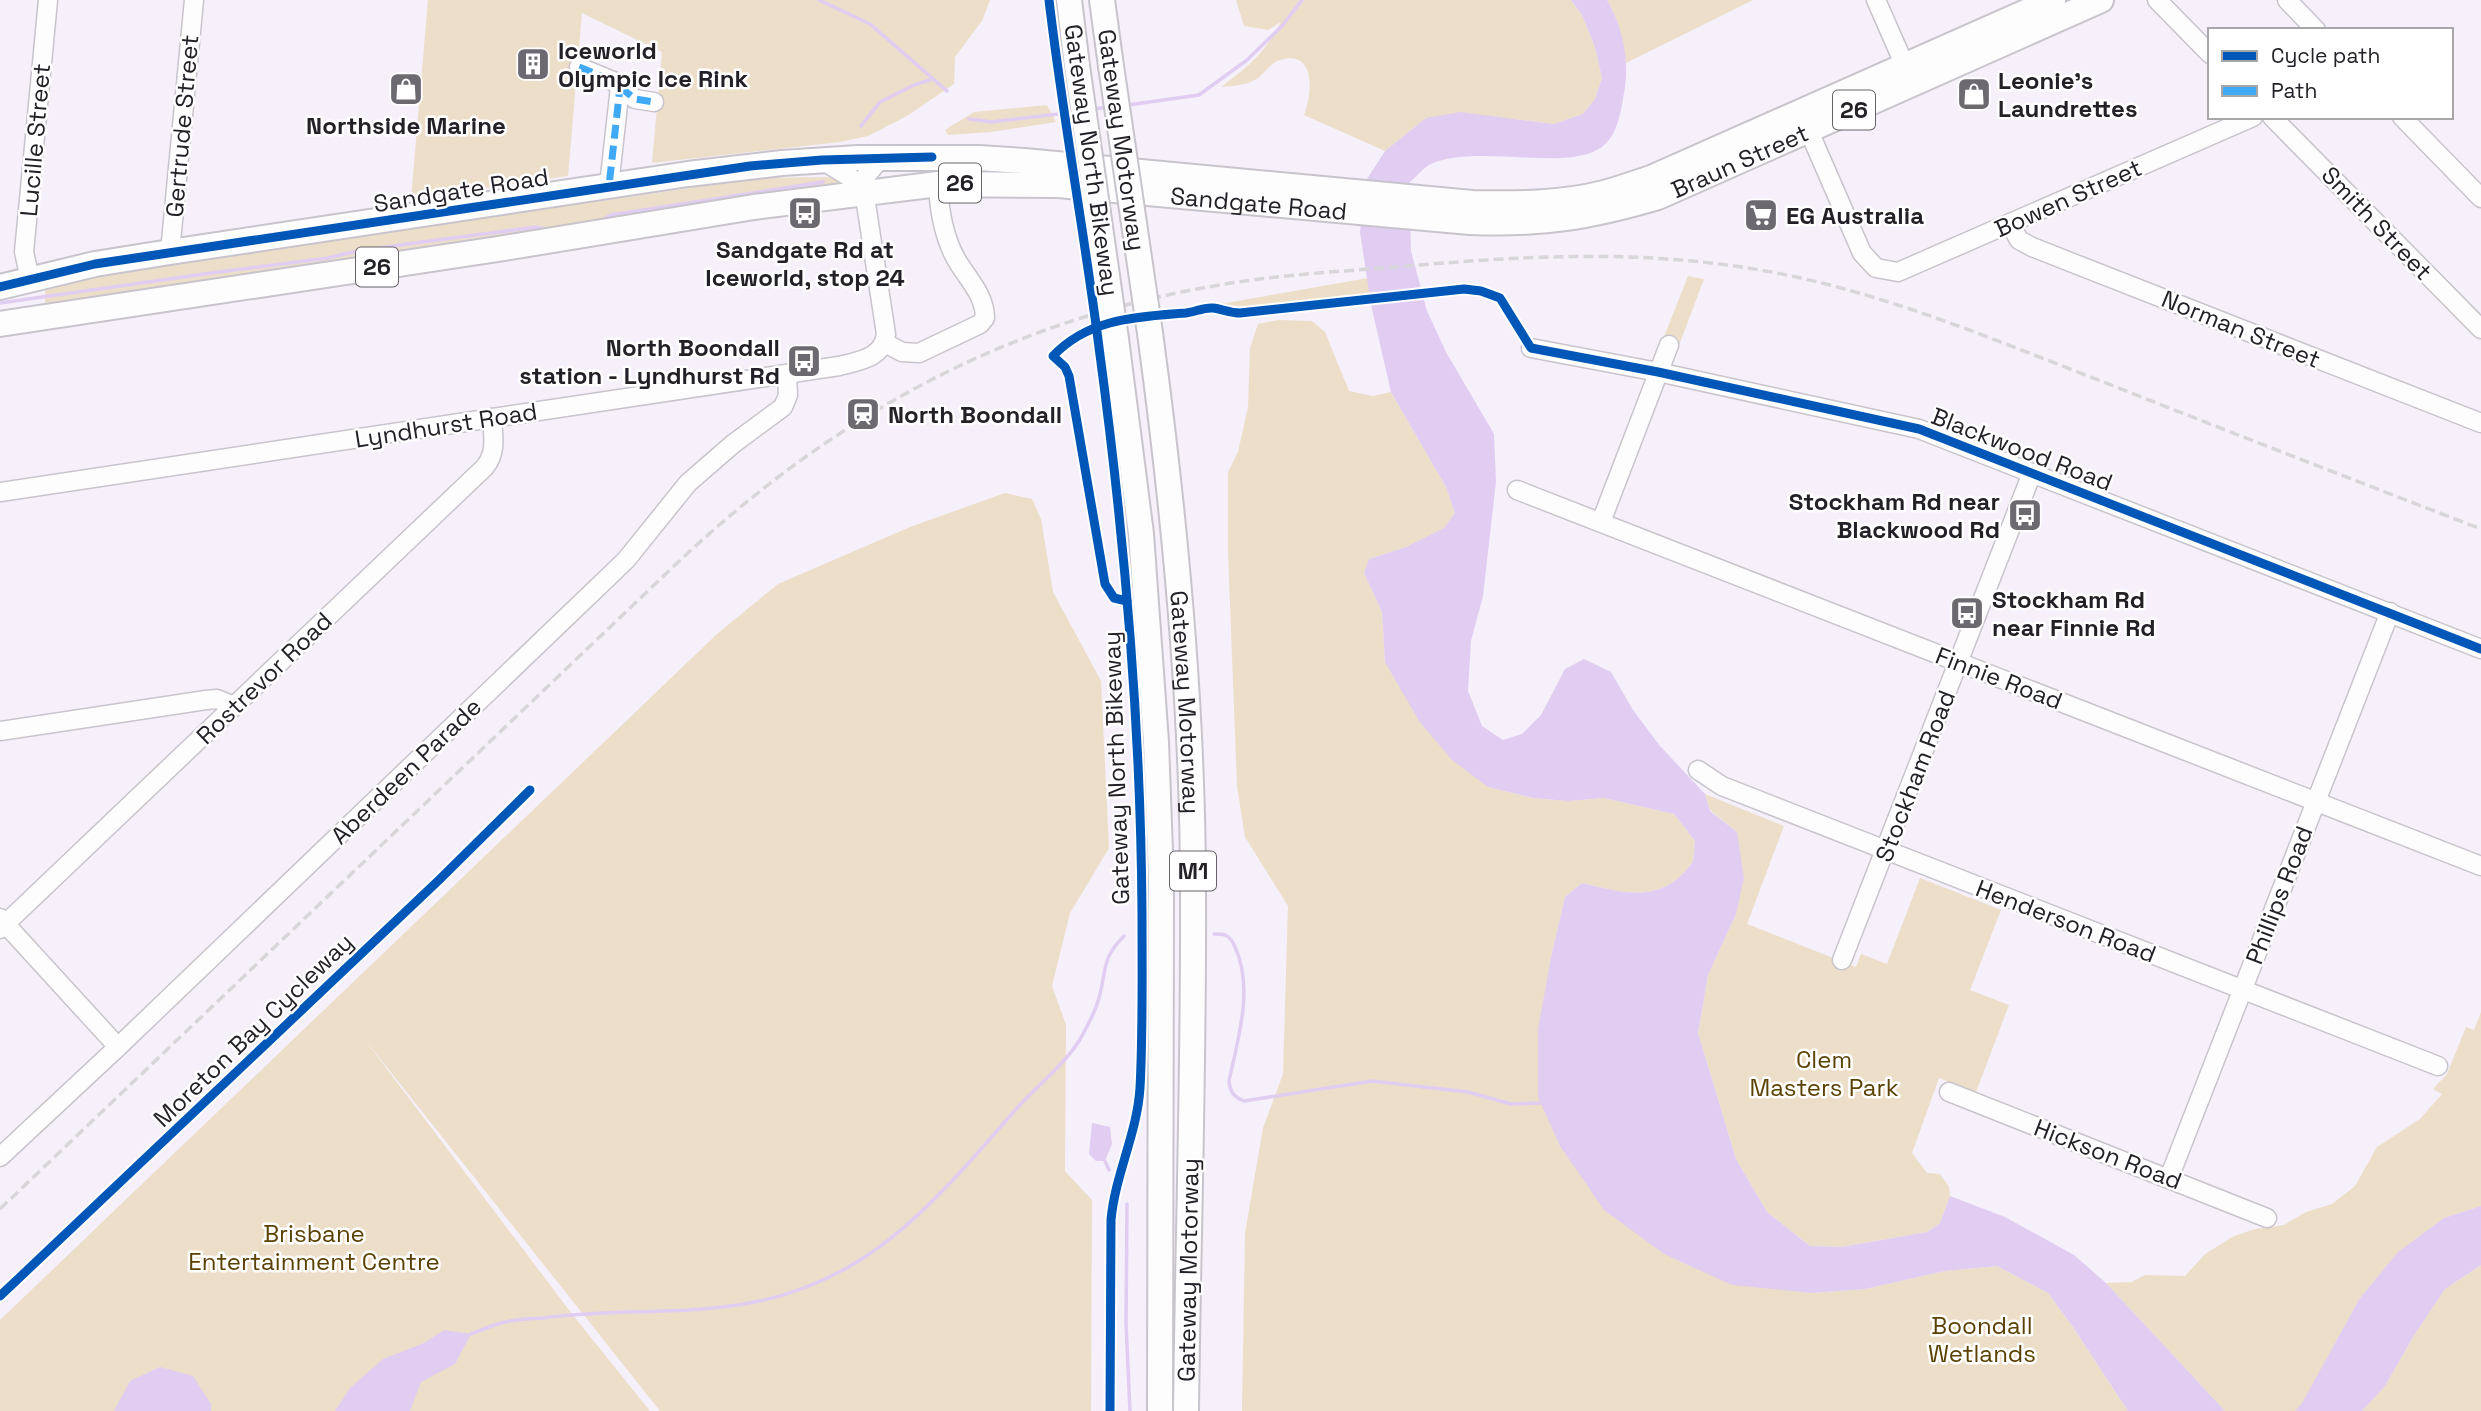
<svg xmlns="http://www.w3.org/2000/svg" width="2481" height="1411" viewBox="0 0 2481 1411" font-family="'Space Grotesk',sans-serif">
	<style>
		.green { fill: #eddec9 }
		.water { fill: #e1ccf2 }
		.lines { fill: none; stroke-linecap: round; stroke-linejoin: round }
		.stream { stroke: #e1ccf2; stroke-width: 3.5 }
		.minor-casing { stroke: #c8c4cc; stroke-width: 21 }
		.highway-casing { stroke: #c8c4cc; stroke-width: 28 }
		.minor { stroke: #fefdfe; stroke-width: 18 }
		.highway { stroke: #fefdfe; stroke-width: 24 }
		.rail { stroke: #d7d6d9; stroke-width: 3.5; stroke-dasharray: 10 5; stroke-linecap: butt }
		.highway-bridge-casing { stroke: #c8c4cc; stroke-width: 28; stroke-linecap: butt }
		.highway-bridge { stroke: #fefdfe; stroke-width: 24 }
		.quiet { stroke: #3fa9f5; stroke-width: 7; stroke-dasharray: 14 7; stroke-linecap: butt }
		.cycleway-casing { stroke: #fff; stroke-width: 13 }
		.cycleway { stroke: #0057b8; stroke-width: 9 }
		.labels { text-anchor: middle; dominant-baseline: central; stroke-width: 5; stroke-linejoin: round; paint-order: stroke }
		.shield { fill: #fff; stroke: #666368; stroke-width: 2 }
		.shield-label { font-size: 23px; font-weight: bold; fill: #242027 }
		.poi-label { font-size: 24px; font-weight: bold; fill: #242027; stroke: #fff; text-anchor: start }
		.street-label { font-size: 24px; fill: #242027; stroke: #fff }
		.park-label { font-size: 24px; fill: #5a4100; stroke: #fff }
	</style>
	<rect width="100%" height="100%" fill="#f5f0fa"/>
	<g class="green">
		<path d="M428,0H990L982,21L955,57L954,84L907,116L868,136L840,142L652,163L662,52L582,13L568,176L411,199Z"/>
		<path d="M1236,0H1571L1582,15L1595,47L1602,78L1595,99L1583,114L1554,124L1515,119L1426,118L1385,151L1304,115C1312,95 1317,49 1280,60C1270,63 1266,72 1258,78C1248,85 1234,86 1221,87C1250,65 1263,55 1281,22L1268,30L1244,26Z"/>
		<path d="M1607,0H1753L1626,63C1624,42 1618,18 1607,0Z"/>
		<path d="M1047,105L1056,122L991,132L948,135L945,130L974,112Z"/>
		<path d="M828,177L844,182L841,187L45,307V290L57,283L187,261L760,178Z"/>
		<path d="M1688,276L1704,279L1678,348L1662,342Z"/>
		<path d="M1368,278L1372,295L1238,307L1215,305Z"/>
		<path d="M1278,320L1312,321L1325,332L1349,391L1373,396L1391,392L1446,487L1455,513L1445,528L1406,547L1369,559L1364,573L1382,612L1385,662L1488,787L1533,798L1568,801L1604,798L1674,814L1695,841L1693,862C1687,869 1681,877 1673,882C1646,901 1611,890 1582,883L1565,897L1551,957L1812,1293L1865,1289L1945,1271L1997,1266L2048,1293L2073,1327L2128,1411H1242L1245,1233L1263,1128L1283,1074L1288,906L1245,837L1237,786L1228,552V472L1238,452L1248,407L1250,348L1258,324Z"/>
		<path d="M1005,493L1032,499L1041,519L1053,592L1101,681L1109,848L1070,913L1052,986L1066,1025L1065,1171L1092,1200L1091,1411H660L362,1036L572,1314L650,1411H0V1320L717,634L778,584L910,527Z"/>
		<path d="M1705,794L1784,826L1747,924L1856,967L1861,954L1887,964L1920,878L2001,910L1970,990L2009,1005L1976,1092L1939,1078L1912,1153L1927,1173L1940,1174L1949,1187L1950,1196L1940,1223L1927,1232L1842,1247L1810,1246L1767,1212L1736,1159L1698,1033L1708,975L1736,914L1737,832L1710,810Z"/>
		<path d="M2481,1012V1206L2444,1218L2396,1255L2360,1298L2302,1404L2295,1411H2225L2106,1283L2132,1282L2145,1275L2185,1276L2205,1254L2234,1236L2255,1229L2284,1225L2306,1212L2332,1204L2355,1186L2377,1147L2420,1119L2442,1094L2433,1089L2447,1074L2466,1027L2474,1030Z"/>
		<path d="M2481,1265V1411H2362L2385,1386L2413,1337L2445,1289Z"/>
	</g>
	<g class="water">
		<path d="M1571,0H1607C1623,27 1630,62 1624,93C1621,111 1618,134 1603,146C1569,174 1475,142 1429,165C1422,169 1415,178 1409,183L1411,251L1427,311L1446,352L1494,434L1496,482L1483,596L1471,641L1468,691L1482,726L1503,740L1522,734L1541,715L1565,669L1584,659L1611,672L1633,710L1660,746L1705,794L1710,811L1737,832L1744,878L1736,914L1708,975L1698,1033L1736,1159L1767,1212L1810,1246L1842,1247L1927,1232L1940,1223L1950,1196L2005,1217L2074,1255L2106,1283L2225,1411H2128L2073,1327L2048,1293L1997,1266L1945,1271L1865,1289L1812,1293L1732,1285L1664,1254L1604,1210L1560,1146L1538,1097V1030L1551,957L1565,897L1582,883C1611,890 1646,901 1673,882C1681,877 1687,869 1693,862L1695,841L1674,814L1604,798L1568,801L1533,798L1488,787L1452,760L1419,721L1385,662L1382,612L1364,573L1369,559L1406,547L1444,528L1455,513L1446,487L1391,392L1371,305L1360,232L1367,179L1385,151L1426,118L1460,112L1554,124L1583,114L1595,99L1602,78L1595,47L1582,15Z"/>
		<path d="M1092,1123L1110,1127L1112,1144L1105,1161H1096L1089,1154Z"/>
		<path d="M2481,1206V1265L2445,1289L2413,1337L2385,1386L2362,1411H2295L2302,1403L2360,1298L2398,1252L2444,1218Z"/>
		<path d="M444,1330L471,1334L455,1364L421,1382L410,1411H335L350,1388L383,1359L424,1343Z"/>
		<path d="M160,1367L193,1376L211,1404V1411H114L130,1381Z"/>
	</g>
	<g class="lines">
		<g class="stream">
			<path d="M819,0L870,24L947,91"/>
			<path d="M1128,105L1199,95L1247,60L1282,26L1302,0"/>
			<path d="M1093,109L1110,107"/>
			<path d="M969,119L991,122L1075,112"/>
			<path d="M861,126L880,102L914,85L933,79"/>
			<path d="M600,221L611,215L823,182"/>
			<path d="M0,303L211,273L328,258L348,253L407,244L536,227L548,230"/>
			<path d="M1214,934C1218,934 1222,934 1225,935C1230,937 1233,942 1235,947C1254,988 1238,1039 1229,1081C1230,1092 1234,1097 1244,1101L1372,1081L1468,1092L1511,1104L1544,1103"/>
			<path d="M1105,1161L1109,1170"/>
			<path d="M1127,1204L1126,1323L1130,1411"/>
			<path d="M471,1334C481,1330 491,1326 501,1323C514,1319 530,1319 543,1318C613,1308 685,1316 755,1302C876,1278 940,1195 1018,1107C1038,1085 1062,1067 1079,1041C1086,1029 1095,1012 1099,998C1107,969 1101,959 1124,936"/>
		</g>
		<g class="minor-casing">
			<g id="minor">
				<path d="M1876,0L1905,66"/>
				<path d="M2157,0L2210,54"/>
				<path d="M2287,0L2316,30"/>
				<path d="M579,67L613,81L620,87L609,186"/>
				<path d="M620,87L635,99L654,102"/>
				<path d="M2272,117L2481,329"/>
				<path d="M2402,117L2481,198"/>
				<path d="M1805,122L1862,253L1876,268L1898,272L2253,117"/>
				<path d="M822,160L851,178L862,193"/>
				<path d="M2010,223L2019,240L2032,247L2481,423"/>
				<path d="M170,252L194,0"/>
				<path d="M30,279L24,252L48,0"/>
				<path d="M885,343L902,352L919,353L980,324L985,318C985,295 967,278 956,259C943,235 939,210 938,184"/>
				<path d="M1531,348L1658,372L1919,429L2481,649"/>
				<path d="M1517,490L2481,866"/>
				<path d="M0,492L839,366C859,361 883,358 886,334L863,184L865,177L881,158"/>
				<path d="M1601,522L1669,345"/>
				<path d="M0,731L206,700L217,699L234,706"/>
				<path d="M1698,770L1722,786L2438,1066"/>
				<path d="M0,918L118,1047"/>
				<path d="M0,929L485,467C497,452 493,436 492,418"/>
				<path d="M1842,960L2032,473"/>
				<path d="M1949,1092L2267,1218"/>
				<path d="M0,1157L118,1047L626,560L688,483L733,444L783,407L788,395L787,374"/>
				<path d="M2169,1178L2390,612"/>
			</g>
		</g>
		<g class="highway-casing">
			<g id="highway">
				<path d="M1069,0L1077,66"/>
				<path d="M1102,0L1111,66"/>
				<path d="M0,287L95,264L170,252L688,174L782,163L858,158H979L1024,161L1472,203C1516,204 1561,204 1604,193C1620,189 1635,183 1651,178L2053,0"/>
				<path id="s1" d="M0,324L498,249L754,207L938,184L1058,185L1470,222C1542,225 1590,217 1658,197L2101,0"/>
				<path id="s2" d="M1150,333C1175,517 1193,704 1193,890C1194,1064 1188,1237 1186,1411"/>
				<path d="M1116,339L1141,534L1156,742L1161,879L1160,1411"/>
			</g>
		</g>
		<use href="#minor" class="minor"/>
		<use href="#highway" class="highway"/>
		<path class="rail" d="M0,1209L674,566C827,421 998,324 1208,287C1278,274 1350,271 1420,265C1562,253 1687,249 1826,284C1920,308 2010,346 2101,381C2227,431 2354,480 2481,529"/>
		<g class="highway-bridge-casing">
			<g id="highway-bridge">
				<path d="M1077,66L1116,339"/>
				<path d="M1111,66L1150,333"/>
			</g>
		</g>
		<use href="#highway-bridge" class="highway-bridge"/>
		<g class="quiet">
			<path d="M579,67L613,81L620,87L609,186"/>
			<path d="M620,87L635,99L654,102"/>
		</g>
		<g class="cycleway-casing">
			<g id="cycleway">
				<path d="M1049,0C1063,119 1085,236 1100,355C1125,541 1141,727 1142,915C1142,973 1143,1031 1140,1088C1137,1134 1115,1175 1111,1220L1110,1411"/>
				<path d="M0,287L95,264L750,166L822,160L932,157"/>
				<path d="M1127,601L1114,598L1105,584L1069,376L1065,367L1053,356C1089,318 1137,317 1186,313C1195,312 1204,307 1213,308C1222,309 1230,313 1240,313L1464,289L1481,291L1500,298L1531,348L1658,372L1919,429L2481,649"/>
				<path d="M0,1296L439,880L530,790"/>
			</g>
		</g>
		<use href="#cycleway" class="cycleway"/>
	</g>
	<defs>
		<g id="building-square" transform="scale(1.75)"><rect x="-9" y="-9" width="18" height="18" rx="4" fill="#6d6971" stroke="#fff"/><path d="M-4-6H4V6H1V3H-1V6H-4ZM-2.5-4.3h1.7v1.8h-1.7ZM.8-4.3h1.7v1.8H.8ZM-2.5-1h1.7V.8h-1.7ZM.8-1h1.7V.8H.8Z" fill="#fff"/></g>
		<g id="shop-square" transform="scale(1.75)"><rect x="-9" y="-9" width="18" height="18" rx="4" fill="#6d6971" stroke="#fff"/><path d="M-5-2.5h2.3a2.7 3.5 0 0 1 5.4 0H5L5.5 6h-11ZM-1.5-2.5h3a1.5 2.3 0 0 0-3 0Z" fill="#fff"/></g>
		<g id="bus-square" transform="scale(1.75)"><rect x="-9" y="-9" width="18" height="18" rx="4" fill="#6d6971" stroke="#fff"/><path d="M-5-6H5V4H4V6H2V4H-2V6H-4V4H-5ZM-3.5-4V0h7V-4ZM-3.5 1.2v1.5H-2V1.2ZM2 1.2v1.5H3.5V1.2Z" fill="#fff"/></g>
		<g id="supermarket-square" transform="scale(1.75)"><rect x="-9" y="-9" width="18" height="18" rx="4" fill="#6d6971" stroke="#fff"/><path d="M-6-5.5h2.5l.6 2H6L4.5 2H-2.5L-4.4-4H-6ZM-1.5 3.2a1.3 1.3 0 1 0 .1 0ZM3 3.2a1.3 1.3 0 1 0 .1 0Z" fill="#fff"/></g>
		<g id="station-square" transform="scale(1.75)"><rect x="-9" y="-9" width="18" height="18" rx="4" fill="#6d6971" stroke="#fff"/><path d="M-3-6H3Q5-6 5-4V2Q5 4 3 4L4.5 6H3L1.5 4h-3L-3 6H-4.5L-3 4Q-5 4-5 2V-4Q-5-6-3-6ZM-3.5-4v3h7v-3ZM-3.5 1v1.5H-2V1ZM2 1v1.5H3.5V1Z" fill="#fff"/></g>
	</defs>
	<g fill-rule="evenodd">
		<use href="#building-square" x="533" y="64"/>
		<use href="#shop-square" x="406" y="89"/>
		<use href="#shop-square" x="1974" y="94"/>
		<use href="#bus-square" x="805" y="213"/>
		<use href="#supermarket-square" x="1761" y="215"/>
		<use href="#bus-square" x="804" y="361"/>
		<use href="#station-square" x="863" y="414"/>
		<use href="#bus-square" x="2025" y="515"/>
		<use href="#bus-square" x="1967" y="613"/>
	</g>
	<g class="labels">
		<g class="shield">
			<rect x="1833" y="90.5" width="42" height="39" rx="5"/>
			<rect x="939" y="163.5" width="42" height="39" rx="5"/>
			<rect x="356" y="247.5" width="42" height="39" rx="5"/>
			<rect x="1170" y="851.5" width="46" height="39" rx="5"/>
		</g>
		<g class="shield-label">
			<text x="1854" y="110">26</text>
			<text x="960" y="183">26</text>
			<text x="377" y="267">26</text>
			<text x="1193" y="871">M1</text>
		</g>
		<g class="poi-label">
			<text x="558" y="50">Iceworld<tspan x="558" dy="28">Olympic Ice Rink</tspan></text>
			<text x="1998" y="80">Leonie's<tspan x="1998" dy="28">Laundrettes</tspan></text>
			<text x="406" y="125" text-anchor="middle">Northside Marine</text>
			<text x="1786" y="215">EG Australia</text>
			<text x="805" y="249" text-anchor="middle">Sandgate Rd at<tspan x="805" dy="28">Iceworld, stop 24</tspan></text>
			<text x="780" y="347" text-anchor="end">North Boondall<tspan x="780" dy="28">station - Lyndhurst Rd</tspan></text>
			<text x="888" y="414">North Boondall</text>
			<text x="2000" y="501" text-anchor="end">Stockham Rd near<tspan x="2000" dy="28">Blackwood Rd</tspan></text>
			<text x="1992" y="599">Stockham Rd<tspan x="1992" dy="28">near Finnie Rd</tspan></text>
		</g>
		<g class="street-label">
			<text transform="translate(182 126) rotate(-85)">Gertrude Street</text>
			<text transform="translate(35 140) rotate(-85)">Lucille Street</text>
			<text transform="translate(1122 140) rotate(82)">Gateway Motorway</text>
			<text transform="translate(1092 160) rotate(82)">Gateway North Bikeway</text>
			<text stroke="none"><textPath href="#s1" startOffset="1762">Braun Street</textPath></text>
			<text transform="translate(461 190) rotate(-9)">Sandgate Road</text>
			<text transform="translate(2068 198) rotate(-24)">Bowen Street</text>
			<text stroke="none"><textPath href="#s1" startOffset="1270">Sandgate Road</textPath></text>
			<text transform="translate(2377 223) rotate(46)">Smith Street</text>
			<text transform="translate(2241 329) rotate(22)">Norman Street</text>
			<text transform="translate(446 425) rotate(-9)">Lyndhurst Road</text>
			<text transform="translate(2022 449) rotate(21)">Blackwood Road</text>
			<text transform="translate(264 678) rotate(-44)">Rostrevor Road</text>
			<text transform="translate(1999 678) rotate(21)">Finnie Road</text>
			<text stroke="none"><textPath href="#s2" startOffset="371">Gateway Motorway</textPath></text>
			<text transform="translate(1116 768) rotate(-92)">Gateway North Bikeway</text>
			<text transform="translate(406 771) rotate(-44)">Aberdeen Parade</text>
			<text transform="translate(1915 776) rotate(-69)">Stockham Road</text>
			<text transform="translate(2279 895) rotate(-69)">Phillips Road</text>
			<text transform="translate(2066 921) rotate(21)">Henderson Road</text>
			<text transform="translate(253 1030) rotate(-44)">Moreton Bay Cycleway</text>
			<text transform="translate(2108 1154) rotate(21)">Hickson Road</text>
			<text transform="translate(1188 1270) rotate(-89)">Gateway Motorway</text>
		</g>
		<g class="park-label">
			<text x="1824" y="1059">Clem<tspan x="1824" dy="28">Masters Park</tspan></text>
			<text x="314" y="1233">Brisbane<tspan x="314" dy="28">Entertainment Centre</tspan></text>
			<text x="1982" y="1325">Boondall<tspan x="1982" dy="28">Wetlands</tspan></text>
		</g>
	</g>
	<rect x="2208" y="28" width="245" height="91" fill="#ffffff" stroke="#a7a6a9" stroke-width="2"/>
	<rect x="2222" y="51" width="35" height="10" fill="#0057b8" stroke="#a7a6a9" stroke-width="2"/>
	<text x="2271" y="63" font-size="21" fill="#242027">Cycle path</text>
	<rect x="2222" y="86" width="35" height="10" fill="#3fa9f5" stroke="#a7a6a9" stroke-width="2"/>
	<text x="2271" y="98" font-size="21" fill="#242027">Path</text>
</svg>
